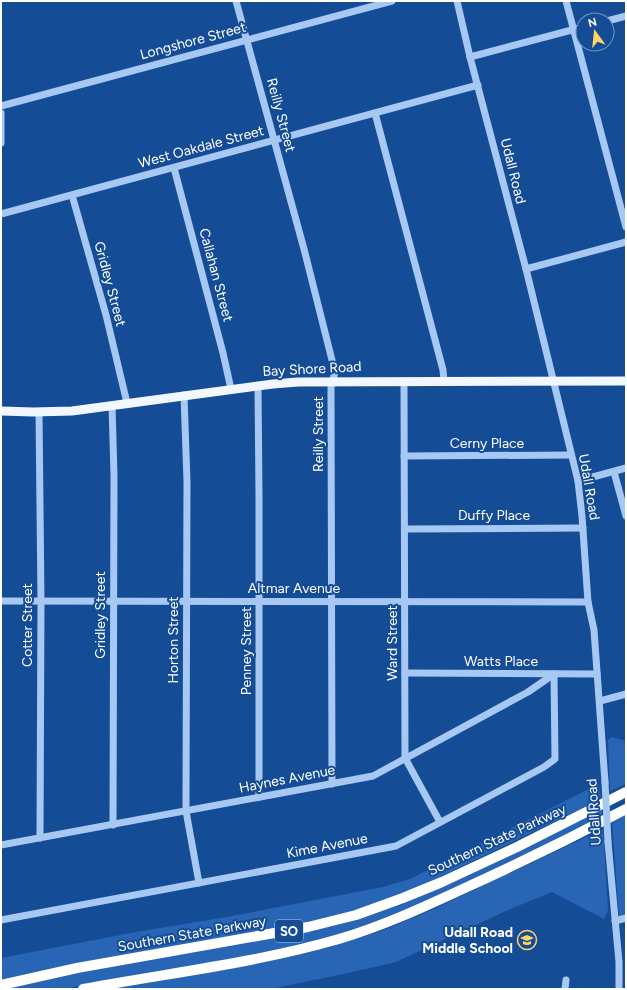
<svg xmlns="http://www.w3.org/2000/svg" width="627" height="990" viewBox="0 0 627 990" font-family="Figtree,sans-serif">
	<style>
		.green { fill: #2866b5 }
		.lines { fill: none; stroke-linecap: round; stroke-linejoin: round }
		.minor { stroke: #a6c8f2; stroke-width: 7 }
		.major { stroke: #f1f6ff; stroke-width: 9 }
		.highway { stroke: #fff; stroke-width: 10 }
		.minor-bridge { stroke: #a6c8f2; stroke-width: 7 }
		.labels { text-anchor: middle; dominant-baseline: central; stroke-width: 4; stroke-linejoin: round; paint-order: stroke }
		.shield { fill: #154c96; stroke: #b9c9e0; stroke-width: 1 }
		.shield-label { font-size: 13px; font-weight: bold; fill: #fff }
		.street-label { font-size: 14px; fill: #fff; stroke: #154c96 }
		.poi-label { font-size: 14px; font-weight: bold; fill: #fff; stroke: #154c96; text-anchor: end }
	</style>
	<rect width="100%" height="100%" fill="#154c96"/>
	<g class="green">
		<path d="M612,737L626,741V784L610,791L608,740Z"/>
		<path d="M599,784L601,799L409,892L342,916L1,980V958L136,932L227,917L383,887L410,879Z"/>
		<path d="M602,810V818L409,910L341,934L264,953L63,989H1L86,971L337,925L406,903L450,883Z"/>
		<path d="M626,815V915L619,917L612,822Z"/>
		<path d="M603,829L608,910L604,919L552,892L508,910L396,962L348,973L270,989H114L280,959L328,948L381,931L436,908Z"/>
	</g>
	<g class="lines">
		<g class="minor">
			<path d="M236,1L304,249L335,372L331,387L332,784"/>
			<path d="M457,1L470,57L526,269L578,481L582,516L588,602L594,630L605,782"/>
			<path d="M566,1L626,227"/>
			<path d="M607,21L626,16"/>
			<path d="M470,57L583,27"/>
			<path d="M1,106L392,1"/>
			<path d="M1,113V143"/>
			<path d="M375,113L443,370L444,381"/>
			<path d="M174,168L223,353L231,389"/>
			<path d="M72,195L106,315L127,403"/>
			<path d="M1,214L478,85"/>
			<path d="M526,269L626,242"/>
			<path d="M404,381L405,758L440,822"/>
			<path d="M258,386L259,496V797"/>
			<path d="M184,395L187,482L186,798V811L199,883"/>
			<path d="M112,405L114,476L113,825"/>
			<path d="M39,412L41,601L40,838"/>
			<path d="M404,456L571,455"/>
			<path d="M614,472L626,516"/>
			<path d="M578,481L626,468"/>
			<path d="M405,529L583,528"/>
			<path d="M1,601L588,602"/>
			<path d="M405,673L597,674"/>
			<path d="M600,701L626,694"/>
			<path d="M608,842L619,962V989"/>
			<path d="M1,845L373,776L528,692L554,674"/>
			<path d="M1,920L396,846L544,767L555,759L554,674"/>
			<path d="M615,921L626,918"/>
			<path d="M565,989L566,980"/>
		</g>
		<path class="major" d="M1,411L33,412L72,411L273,384L298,382L626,381"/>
		<g class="highway">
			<path d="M1,985L77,968L308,927L356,915L403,898L442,882L517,847L626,792"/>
			<path d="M83,989C169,973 256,963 339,939C383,926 424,907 465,888C520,863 573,837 626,809"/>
		</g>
		<path class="minor-bridge" d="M605,782L608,842"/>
	</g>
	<defs>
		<g id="school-ring" transform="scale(1)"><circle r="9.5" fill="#154c96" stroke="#ffd467" stroke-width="1.5"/><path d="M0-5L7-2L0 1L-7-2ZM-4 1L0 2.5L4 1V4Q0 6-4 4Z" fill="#ffd467"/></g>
	</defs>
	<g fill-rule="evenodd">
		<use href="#school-ring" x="527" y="940"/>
	</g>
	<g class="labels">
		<rect class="shield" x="275" y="920" width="28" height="22" rx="3"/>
		<g class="shield-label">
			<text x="289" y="931">SO</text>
		</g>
		<g class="street-label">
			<text transform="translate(193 41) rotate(-15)">Longshore Street</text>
			<text transform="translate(281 115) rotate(75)">Reilly Street</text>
			<text transform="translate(201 147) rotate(-15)">West Oakdale Street</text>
			<text transform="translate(513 171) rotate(76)">Udall Road</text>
			<text transform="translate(216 275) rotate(75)">Callahan Street</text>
			<text transform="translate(110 284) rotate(75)">Gridley Street</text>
			<text transform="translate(312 369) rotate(-3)">Bay Shore Road</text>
			<text transform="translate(318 434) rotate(-90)">Reilly Street</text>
			<text x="487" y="443">Cerny Place</text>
			<text transform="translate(589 487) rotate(80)">Udall Road</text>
			<text x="494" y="515">Duffy Place</text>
			<text x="294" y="588">Altmar Avenue</text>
			<text transform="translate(100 615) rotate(-90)">Gridley Street</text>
			<text transform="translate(27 625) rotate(-90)">Cotter Street</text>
			<text transform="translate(173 640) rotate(-90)">Horton Street</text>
			<text transform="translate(392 643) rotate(-90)">Ward Street</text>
			<text transform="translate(246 651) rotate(-90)">Penney Street</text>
			<text x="501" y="661">Watts Place</text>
			<text transform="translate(287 779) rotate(-11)">Haynes Avenue</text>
			<text transform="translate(594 812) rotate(-94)">Udall Road</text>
			<text transform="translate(497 840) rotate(-25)">Southern State Parkway</text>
			<text transform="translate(327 846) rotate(-11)">Kime Avenue</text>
			<text transform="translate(192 934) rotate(-10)">Southern State Parkway</text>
		</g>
		<g class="poi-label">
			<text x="513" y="932">Udall Road<tspan x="513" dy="16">Middle School</tspan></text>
		</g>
	</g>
	<rect width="627" height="990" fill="none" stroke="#ffffff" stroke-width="4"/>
	<g transform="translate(595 32) rotate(345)"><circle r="19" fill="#154c96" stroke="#7394c0"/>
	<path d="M0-3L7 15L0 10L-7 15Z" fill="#ffd467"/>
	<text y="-6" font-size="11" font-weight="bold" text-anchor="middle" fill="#ffffff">N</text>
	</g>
</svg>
